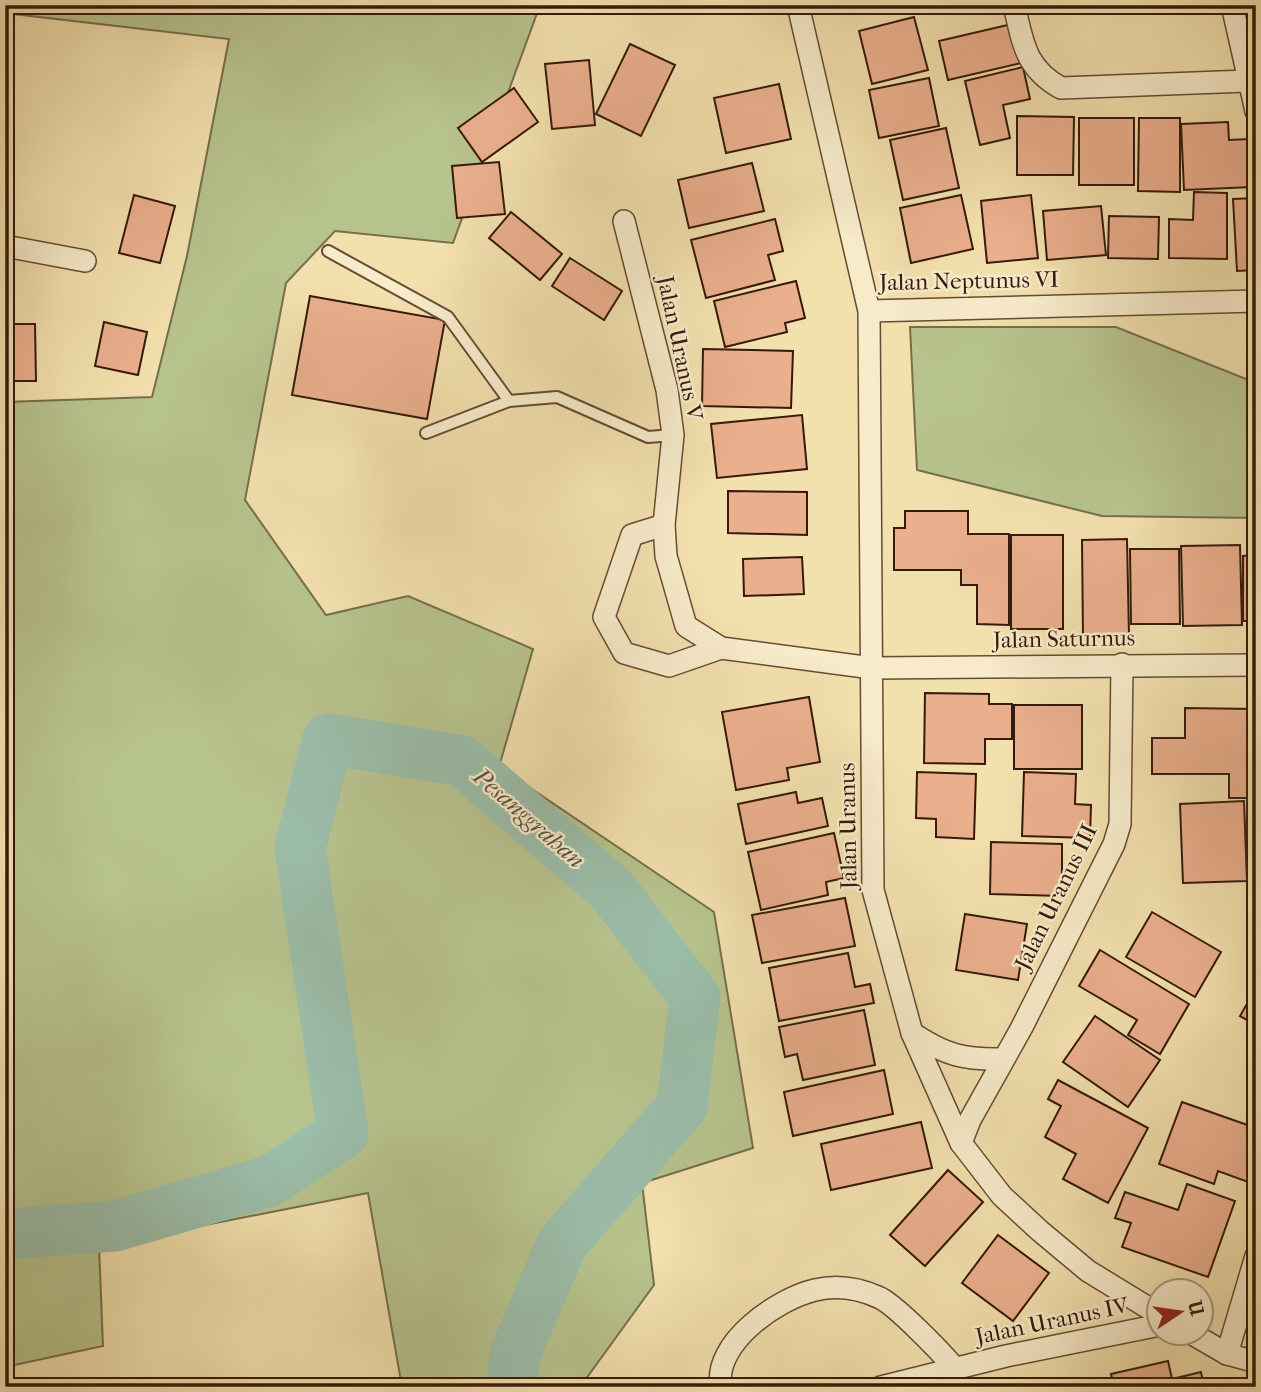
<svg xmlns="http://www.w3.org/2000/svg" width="1261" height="1392" viewBox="0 0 1261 1392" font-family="'IM FELL French Canon',serif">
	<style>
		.green { fill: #b7c38d; stroke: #766e4c; stroke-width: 2 }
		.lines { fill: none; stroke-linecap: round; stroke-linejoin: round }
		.river { stroke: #9bbda9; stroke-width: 51 }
		.building { fill: #eaaf8d; stroke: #36190b; stroke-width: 2 }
		.lane-casing { stroke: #654b34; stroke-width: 14 }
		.street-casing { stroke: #654b34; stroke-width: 24 }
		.lane { stroke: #f7ebca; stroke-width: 10 }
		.street { stroke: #f7ebca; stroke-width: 21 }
		.labels { text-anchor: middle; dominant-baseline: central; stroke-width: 5; stroke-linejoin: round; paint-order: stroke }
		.street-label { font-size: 23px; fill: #36190b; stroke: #f7ebca }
		.water-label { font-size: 24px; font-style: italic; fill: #595242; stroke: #f7ebca }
	</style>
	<rect width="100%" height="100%" fill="#f2e0ad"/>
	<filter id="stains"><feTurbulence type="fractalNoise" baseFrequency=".00286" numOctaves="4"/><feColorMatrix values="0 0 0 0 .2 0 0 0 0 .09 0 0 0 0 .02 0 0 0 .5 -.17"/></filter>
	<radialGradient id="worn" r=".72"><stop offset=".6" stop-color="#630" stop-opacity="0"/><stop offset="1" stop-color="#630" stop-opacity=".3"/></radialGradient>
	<g class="green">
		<path d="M5,5H540L453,243L335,231L286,283L245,500L326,615L408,596L533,649L499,767L714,912L753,1148L642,1183L654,1285L580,1387H402L368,1193L99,1246L103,1346L5,1367V402L152,397L187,256L229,39L5,13Z"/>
		<path d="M910,327H1116L1256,383V518L1102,516L917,470Z"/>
	</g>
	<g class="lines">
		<path class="river" d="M5,1234L115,1226L270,1181L343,1133L300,848L328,739L462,761L611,889L695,998L682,1106L562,1244L515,1354L512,1387"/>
	</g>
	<g class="building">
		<path d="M914,17L928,70L872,84L859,31Z"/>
		<path d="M1012,24L1021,63L948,80L939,41Z"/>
		<path d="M630,44L675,65L641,136L596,114Z"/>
		<path d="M589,60L595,125L552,129L545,64Z"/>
		<path d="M1023,67L1030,99L1003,105L1010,138L980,145L965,81Z"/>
		<path d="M929,78L939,126L879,138L869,90Z"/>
		<path d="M779,84L791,139L726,153L714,98Z"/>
		<path d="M514,88L538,122L482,162L458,128Z"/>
		<path d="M1017,116L1074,117L1073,175H1017Z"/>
		<rect x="1079" y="118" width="55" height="67"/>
		<path d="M1139,118H1180V192L1138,191Z"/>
		<path d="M1228,122L1229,140L1249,139L1252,187L1184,190L1181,124Z"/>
		<path d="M946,128L959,188L903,200L890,140Z"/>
		<path d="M499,162L505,214L457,218L452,166Z"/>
		<path d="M752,163L764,211L689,228L678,180Z"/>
		<path d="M1194,192L1227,193V259L1169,258V219L1193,220Z"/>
		<path d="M134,195L175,206L160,263L119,253Z"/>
		<path d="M961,195L973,249L911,263L900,208Z"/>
		<path d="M1031,195L1038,258L987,263L981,201Z"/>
		<path d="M1256,198V270L1237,271L1233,199Z"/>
		<path d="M1101,206L1106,255L1047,260L1043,211Z"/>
		<path d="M511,212L562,254L540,280L489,238Z"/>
		<path d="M1109,216L1159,217L1158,259L1108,258Z"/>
		<path d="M775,219L783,251L768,255L775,280L706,298L691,240Z"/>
		<path d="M570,258L622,291L604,320L552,286Z"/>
		<path d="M796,281L805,318L785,323L787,332L725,347L714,301Z"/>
		<path d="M310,296L445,320L427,419L292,395Z"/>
		<path d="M104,322L147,332L138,375L95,366Z"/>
		<path d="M5,324H35L36,381H5Z"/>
		<path d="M703,349L793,351L791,408L702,406Z"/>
		<path d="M802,415L807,469L717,478L711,424Z"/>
		<path d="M728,491L807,492V535L728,533Z"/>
		<path d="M905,511H968V534H1009V625L977,624V585H961V570H894V528H905Z"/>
		<rect x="1011" y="535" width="52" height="94"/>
		<path d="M1127,539L1129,636L1083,637L1082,540Z"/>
		<path d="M1240,545L1242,625L1183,626L1181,546Z"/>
		<path d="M1130,549H1179L1180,624H1131Z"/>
		<path d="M1256,555V621H1243V556Z"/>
		<path d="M802,557L804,594L744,596L743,559Z"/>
		<path d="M925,693L989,694V704H1012V739H985V764L924,763Z"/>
		<path d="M809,697L820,762L787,768L789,780L736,790L722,712Z"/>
		<rect x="1014" y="705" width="68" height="64"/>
		<path d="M1185,708L1256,709V798H1229V774H1152V738H1185Z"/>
		<path d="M917,772L976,774L974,839L936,837V819L916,818Z"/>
		<path d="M1024,772L1076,774L1075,804L1091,805L1090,838L1022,836Z"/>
		<path d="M796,792L798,803L822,798L828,826L746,844L738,804Z"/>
		<path d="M1244,801L1247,881L1183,883L1180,804Z"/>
		<path d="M834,833L844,878L826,882L828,895L761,910L748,852Z"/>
		<path d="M991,842L1062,844V896L990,894Z"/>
		<path d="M845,898L855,946L762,963L752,915Z"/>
		<path d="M1152,912L1221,952L1195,997L1126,957Z"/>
		<path d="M965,914L1027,924L1018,980L956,970Z"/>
		<path d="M1100,950L1189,1004L1160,1054L1128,1035L1137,1020L1079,986Z"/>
		<path d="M848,953L855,987L870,984L874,1003L779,1021L769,968Z"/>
		<path d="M1256,988V1025L1240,1016Z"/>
		<path d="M864,1010L875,1065L803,1080L797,1054L785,1057L779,1027Z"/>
		<path d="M1095,1016L1160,1060L1128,1107L1063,1062Z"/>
		<path d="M884,1070L893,1114L793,1136L784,1092Z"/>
		<path d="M1058,1080L1148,1128L1108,1203L1063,1179L1076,1154L1045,1137L1061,1106L1048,1099Z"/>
		<path d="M1182,1102L1256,1128V1169L1251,1183L1218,1171L1214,1184L1159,1164Z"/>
		<path d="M921,1122L932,1168L831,1190L821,1144Z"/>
		<path d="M948,1170L983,1202L925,1266L890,1235Z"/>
		<path d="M1187,1184L1235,1201L1208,1277L1122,1247L1131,1223L1115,1218L1125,1192L1178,1210Z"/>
		<path d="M998,1235L1049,1273L1013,1321L962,1283Z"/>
		<path d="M1168,1361L1172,1379L1201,1372L1204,1387H1114L1111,1374Z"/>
	</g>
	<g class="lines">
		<g class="lane-casing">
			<g id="lane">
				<path d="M328,251L448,317L509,401"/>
				<path d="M426,433L509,401L557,397L648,437L673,435"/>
			</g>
		</g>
		<g class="street-casing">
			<g id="street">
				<path d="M798,5L869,311L873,890L912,1033L961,1143L1002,1196L1040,1231L1088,1271L1160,1315"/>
				<path d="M1014,5C1023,43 1025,68 1061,88L1247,81"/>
				<path d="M1232,5L1256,111"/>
				<path d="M624,221L667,390L673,435L664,525L666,556L686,626L721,648L872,668L1256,665"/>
				<path d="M5,246L85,261"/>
				<path d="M869,311L1256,301"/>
				<path d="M664,525L632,535L604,617L624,653L669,666L721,648"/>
				<path d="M912,1033C945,1055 964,1060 1003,1059"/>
				<path d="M961,1143L970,1120L1022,1027L1114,844L1120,824L1122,664"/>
				<path d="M1189,1332L1227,1354L1256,1362"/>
				<path d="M1227,1354L1256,1256"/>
				<path d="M721,1387C713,1343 777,1299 815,1290C836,1285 858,1288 878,1297C894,1303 944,1355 956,1370"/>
				<path d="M881,1387L1006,1356L1160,1325"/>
			</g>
		</g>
		<use href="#lane" class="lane"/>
		<use href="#street" class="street"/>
	</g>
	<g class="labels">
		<g class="street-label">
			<text transform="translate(969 281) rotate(-1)">Jalan Neptunus VI</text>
			<text transform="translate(680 348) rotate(78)">Jalan Uranus V</text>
			<text transform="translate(1064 639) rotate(-1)">Jalan Saturnus</text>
			<text transform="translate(848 826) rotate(-91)">Jalan Uranus</text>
			<text transform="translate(1056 897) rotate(-64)">Jalan Uranus III</text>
			<text transform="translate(1052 1321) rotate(-12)">Jalan Uranus IV</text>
		</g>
		<g class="water-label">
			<text transform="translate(529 818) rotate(41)">Pesanggrahan</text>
		</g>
	</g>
	<rect width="1261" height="1392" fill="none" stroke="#f2e0ad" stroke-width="28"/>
	<rect x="7" y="7" width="1247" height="1378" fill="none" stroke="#36190b" stroke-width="3.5"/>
	<rect x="14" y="14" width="1233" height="1364" fill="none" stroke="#36190b" stroke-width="2"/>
	<g transform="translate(1180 1312) rotate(77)"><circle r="33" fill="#f7ebca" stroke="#aa977e" stroke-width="2"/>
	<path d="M0-5L12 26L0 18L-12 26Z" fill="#8f2418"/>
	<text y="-10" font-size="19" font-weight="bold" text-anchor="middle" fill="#36190b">U</text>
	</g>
	<rect width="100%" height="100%" filter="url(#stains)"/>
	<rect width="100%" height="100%" fill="url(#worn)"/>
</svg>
